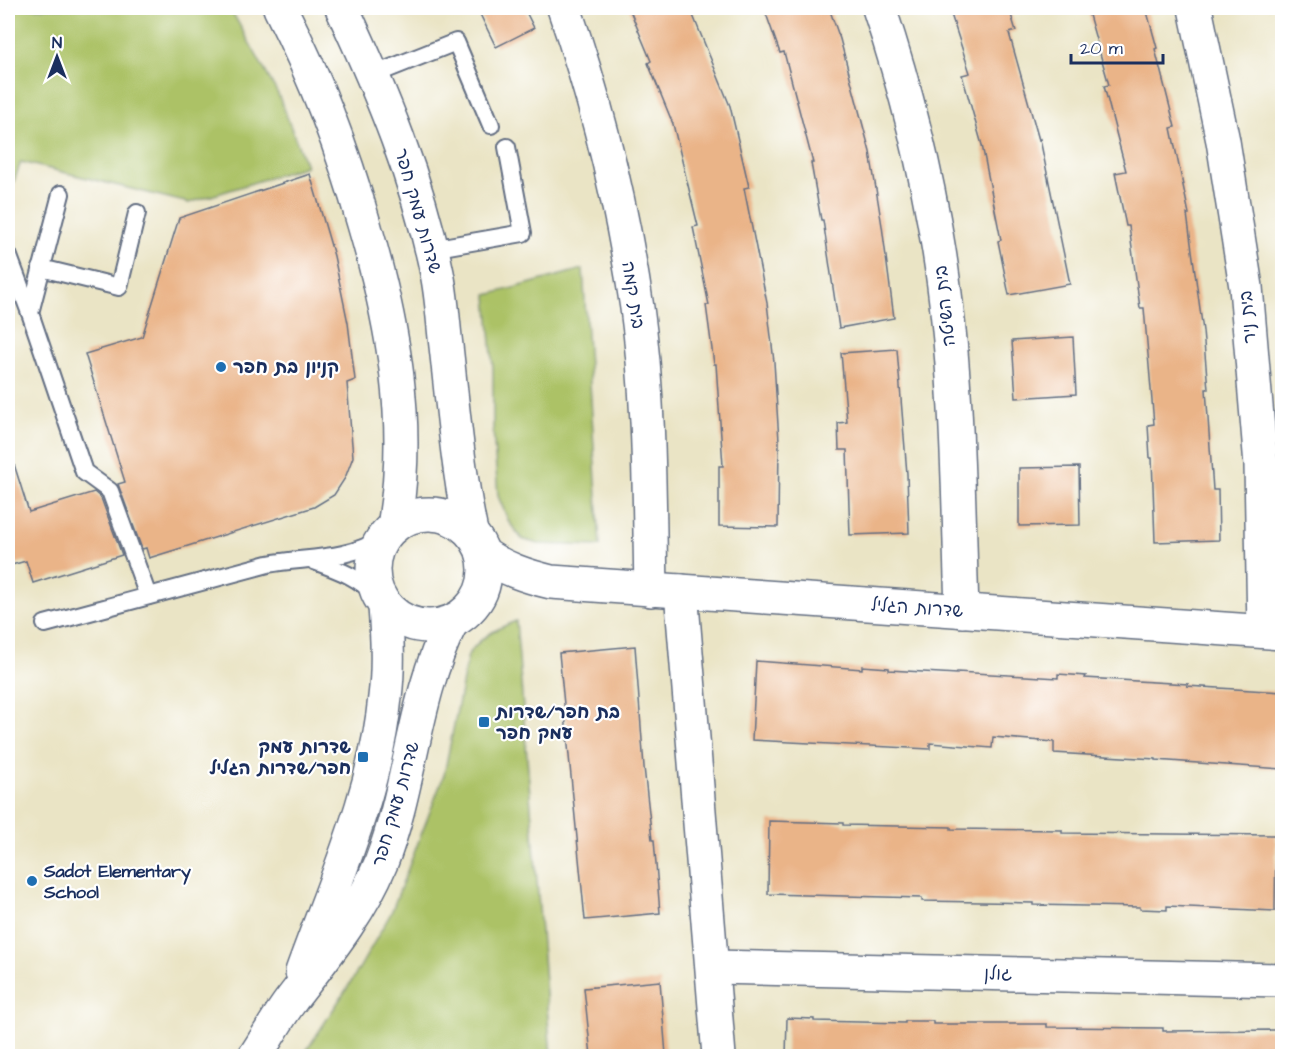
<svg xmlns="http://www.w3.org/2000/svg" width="1290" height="1064" viewBox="0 0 1290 1064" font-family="'Architects Daughter','Playpen Sans Hebrew',sans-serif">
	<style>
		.green { fill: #acc266; stroke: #647862; stroke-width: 1.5 }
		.building { fill: #eab488 }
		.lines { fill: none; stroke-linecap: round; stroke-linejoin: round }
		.service-casing { stroke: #636e82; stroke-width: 20 }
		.minor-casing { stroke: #636e82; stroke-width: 36 }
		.tertiary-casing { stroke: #636e82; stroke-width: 36 }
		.service { stroke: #fff; stroke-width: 16 }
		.minor { stroke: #fff; stroke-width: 33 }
		.tertiary { stroke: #fff; stroke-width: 33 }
		.poi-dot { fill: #1f6fb2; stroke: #fff; stroke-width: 2 }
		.labels { text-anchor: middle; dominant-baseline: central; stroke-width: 4.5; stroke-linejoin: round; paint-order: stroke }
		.street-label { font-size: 18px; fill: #1b2f5e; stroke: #fff }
		.poi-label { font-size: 18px; font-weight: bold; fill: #1b2f5e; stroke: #fff; text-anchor: start }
	</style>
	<rect width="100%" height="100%" fill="#fff"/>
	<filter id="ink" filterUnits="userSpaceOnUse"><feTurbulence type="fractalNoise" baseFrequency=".0167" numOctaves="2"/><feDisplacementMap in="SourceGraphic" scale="12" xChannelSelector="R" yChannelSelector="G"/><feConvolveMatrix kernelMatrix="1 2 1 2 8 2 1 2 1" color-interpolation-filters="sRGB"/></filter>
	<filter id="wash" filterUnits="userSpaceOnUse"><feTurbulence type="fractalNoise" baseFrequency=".008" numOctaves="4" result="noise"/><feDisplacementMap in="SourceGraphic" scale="24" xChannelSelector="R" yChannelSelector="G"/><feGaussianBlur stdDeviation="1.35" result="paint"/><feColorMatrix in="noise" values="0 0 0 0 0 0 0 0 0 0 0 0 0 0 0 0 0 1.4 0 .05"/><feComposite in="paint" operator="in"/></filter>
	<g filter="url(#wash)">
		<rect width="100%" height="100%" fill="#eae4c5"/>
		<g class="green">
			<path d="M8,8H230L278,94L306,166L189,203L21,162L8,197Z"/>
			<path d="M583,269L600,546L538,544L522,539L509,522L498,496L493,429V368L487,295Z"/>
			<path d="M516,621L551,1056H303L353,979L391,913L444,775L468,655C480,637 496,629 516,621Z"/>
		</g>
		<g id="blocks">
			<g class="building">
				<path d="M477,8H524L534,28L496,47Z"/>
				<path d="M629,8H690L730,106L749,187L744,188L767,303L774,362L779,441L778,527L719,526V466H723L716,364H714L706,305H709L693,227L698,226L673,124L648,63L651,61Z"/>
				<path d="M764,8H829L840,39L870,152L882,226L894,318L839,328L823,220H821L811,163H813L784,52L780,53Z"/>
				<path d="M949,8H1009L1016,31L1009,33L1039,140L1040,139L1070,284L1009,295L998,241L1001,240L982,145L962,75L970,73Z"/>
				<path d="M1087,8H1146L1157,48L1155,49L1175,127L1171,128L1189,214H1187L1203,331L1208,389H1206L1213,490H1218L1219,540L1155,542L1152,458H1150L1148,425L1154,424L1144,308H1140L1129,226H1126L1115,173L1126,171L1104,86L1109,85Z"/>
				<path d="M310,174L334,256L348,323L355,380L347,383L353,457L345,478L334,495L314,507L149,558L146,548L142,549L118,484L125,482L85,354L142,337L179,218Z"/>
				<path d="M1073,337L1076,394L1016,398L1012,341Z"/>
				<path d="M897,349L907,474L909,533L850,535L847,450H839L838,423L847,422L841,353Z"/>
				<path d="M13,461L29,512L94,492L101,498L122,555L33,583L26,561L8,566V462Z"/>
				<path d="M1079,467L1080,525L1019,526V468Z"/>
				<path d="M635,646L644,767L652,840H654L660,913L585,920L559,653Z"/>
				<path d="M756,661L862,669V666L889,668V670L957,674V672L1058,678V674L1086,676L1085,678L1188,684L1187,686L1282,692V769L1156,760V759L1054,753V742L993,737L992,748L930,743V749L752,740Z"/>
				<path d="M769,821L843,823V825L951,827V829L1062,830V833L1276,835L1275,911L1167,906V910L1140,909V907L1033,905V903L922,901V898L768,894Z"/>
				<path d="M660,981L666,1055L591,1056L584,988Z"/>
				<path d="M787,1018L814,1019V1021L905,1023V1021H933V1024H1047V1027L1163,1028V1031L1277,1030V1056H786Z"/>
			</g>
		</g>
	</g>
	<g filter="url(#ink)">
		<use href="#blocks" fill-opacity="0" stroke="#636e82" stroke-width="1.5"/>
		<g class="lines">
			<g class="service-casing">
				<g id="service">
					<path d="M373,75L456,42L491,125"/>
					<path d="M61,194L30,313L84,472L110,491L148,596"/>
					<path d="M431,249L523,233L507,147"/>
					<path d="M8,254L30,313"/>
					<path d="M41,268L119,287L137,213"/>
					<path d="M314,561C342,571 358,577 380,598"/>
					<path d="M45,624L268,564C307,557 347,561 382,538"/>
				</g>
			</g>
			<g class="minor-casing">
				<g id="minor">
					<path d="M564,8C598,105 622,206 637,308C650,401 649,496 651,590"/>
					<path d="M879,8C905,86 926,169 939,251C958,370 958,491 962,611"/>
					<path d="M1195,8L1223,141L1246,287L1261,465L1264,631"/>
					<path d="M681,591L719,1056"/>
					<path d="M713,967L1282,980"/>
				</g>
			</g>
			<g class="tertiary-casing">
				<g id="tertiary">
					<path d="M280,8C315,77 343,149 364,224C393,323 412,424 394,526"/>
					<path d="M342,8C382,93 418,181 437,273C442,297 443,322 446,346C453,408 458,470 471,532"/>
					<circle cx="429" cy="570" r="56"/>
					<path d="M483,554C505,569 526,576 551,582L1282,633"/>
					<path d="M302,972C334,883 376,792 385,697C389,666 387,636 385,606"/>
					<path d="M255,1056C267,1038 278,1017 292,999C325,956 360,914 381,863C411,786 414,696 451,623"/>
				</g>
			</g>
			<use href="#service" class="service"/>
			<use href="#minor" class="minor"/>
			<use href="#tertiary" class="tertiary"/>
		</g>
	</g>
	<g class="poi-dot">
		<circle cx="221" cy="367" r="6"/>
		<rect x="478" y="716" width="12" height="12" rx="3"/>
		<rect x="357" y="751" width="12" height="12" rx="3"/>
		<circle cx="32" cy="881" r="6"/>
	</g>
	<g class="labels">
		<g class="street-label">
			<text transform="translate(418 211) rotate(74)">שדרות עמק חפר</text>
			<text transform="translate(633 295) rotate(81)">בית קמה</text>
			<text transform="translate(945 306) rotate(-96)">בית השיטה</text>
			<text transform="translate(1248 317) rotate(-95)">בית ניר</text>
			<text transform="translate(917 608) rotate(4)">שדרות הגליל</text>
			<text transform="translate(396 804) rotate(-74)">שדרות עמק חפר</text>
			<text transform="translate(998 974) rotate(1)">גולן</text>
		</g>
		<g class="poi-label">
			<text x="233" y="367">קניון בת חפר</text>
			<text x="496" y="712">בת חפר/שדרות<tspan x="496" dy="21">עמק חפר</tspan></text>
			<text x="351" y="747" text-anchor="end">שדרות עמק<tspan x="351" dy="21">חפר/שדרות הגליל</tspan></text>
			<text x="44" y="871">Sadot Elementary<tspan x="44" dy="21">School</tspan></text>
		</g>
	</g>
	<rect width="1290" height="1064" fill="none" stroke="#fff" stroke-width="30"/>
	<g transform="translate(57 57)" stroke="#ffffff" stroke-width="4.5" paint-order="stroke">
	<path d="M0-4.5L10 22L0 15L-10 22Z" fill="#1b2f5e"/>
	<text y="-9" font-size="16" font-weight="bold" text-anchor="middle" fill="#1b2f5e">N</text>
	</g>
	<path d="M1071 54v9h92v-9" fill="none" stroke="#1b2f5e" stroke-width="3"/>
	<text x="1080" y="54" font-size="18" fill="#1b2f5e" stroke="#ffffff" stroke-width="4.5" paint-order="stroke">20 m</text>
</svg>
